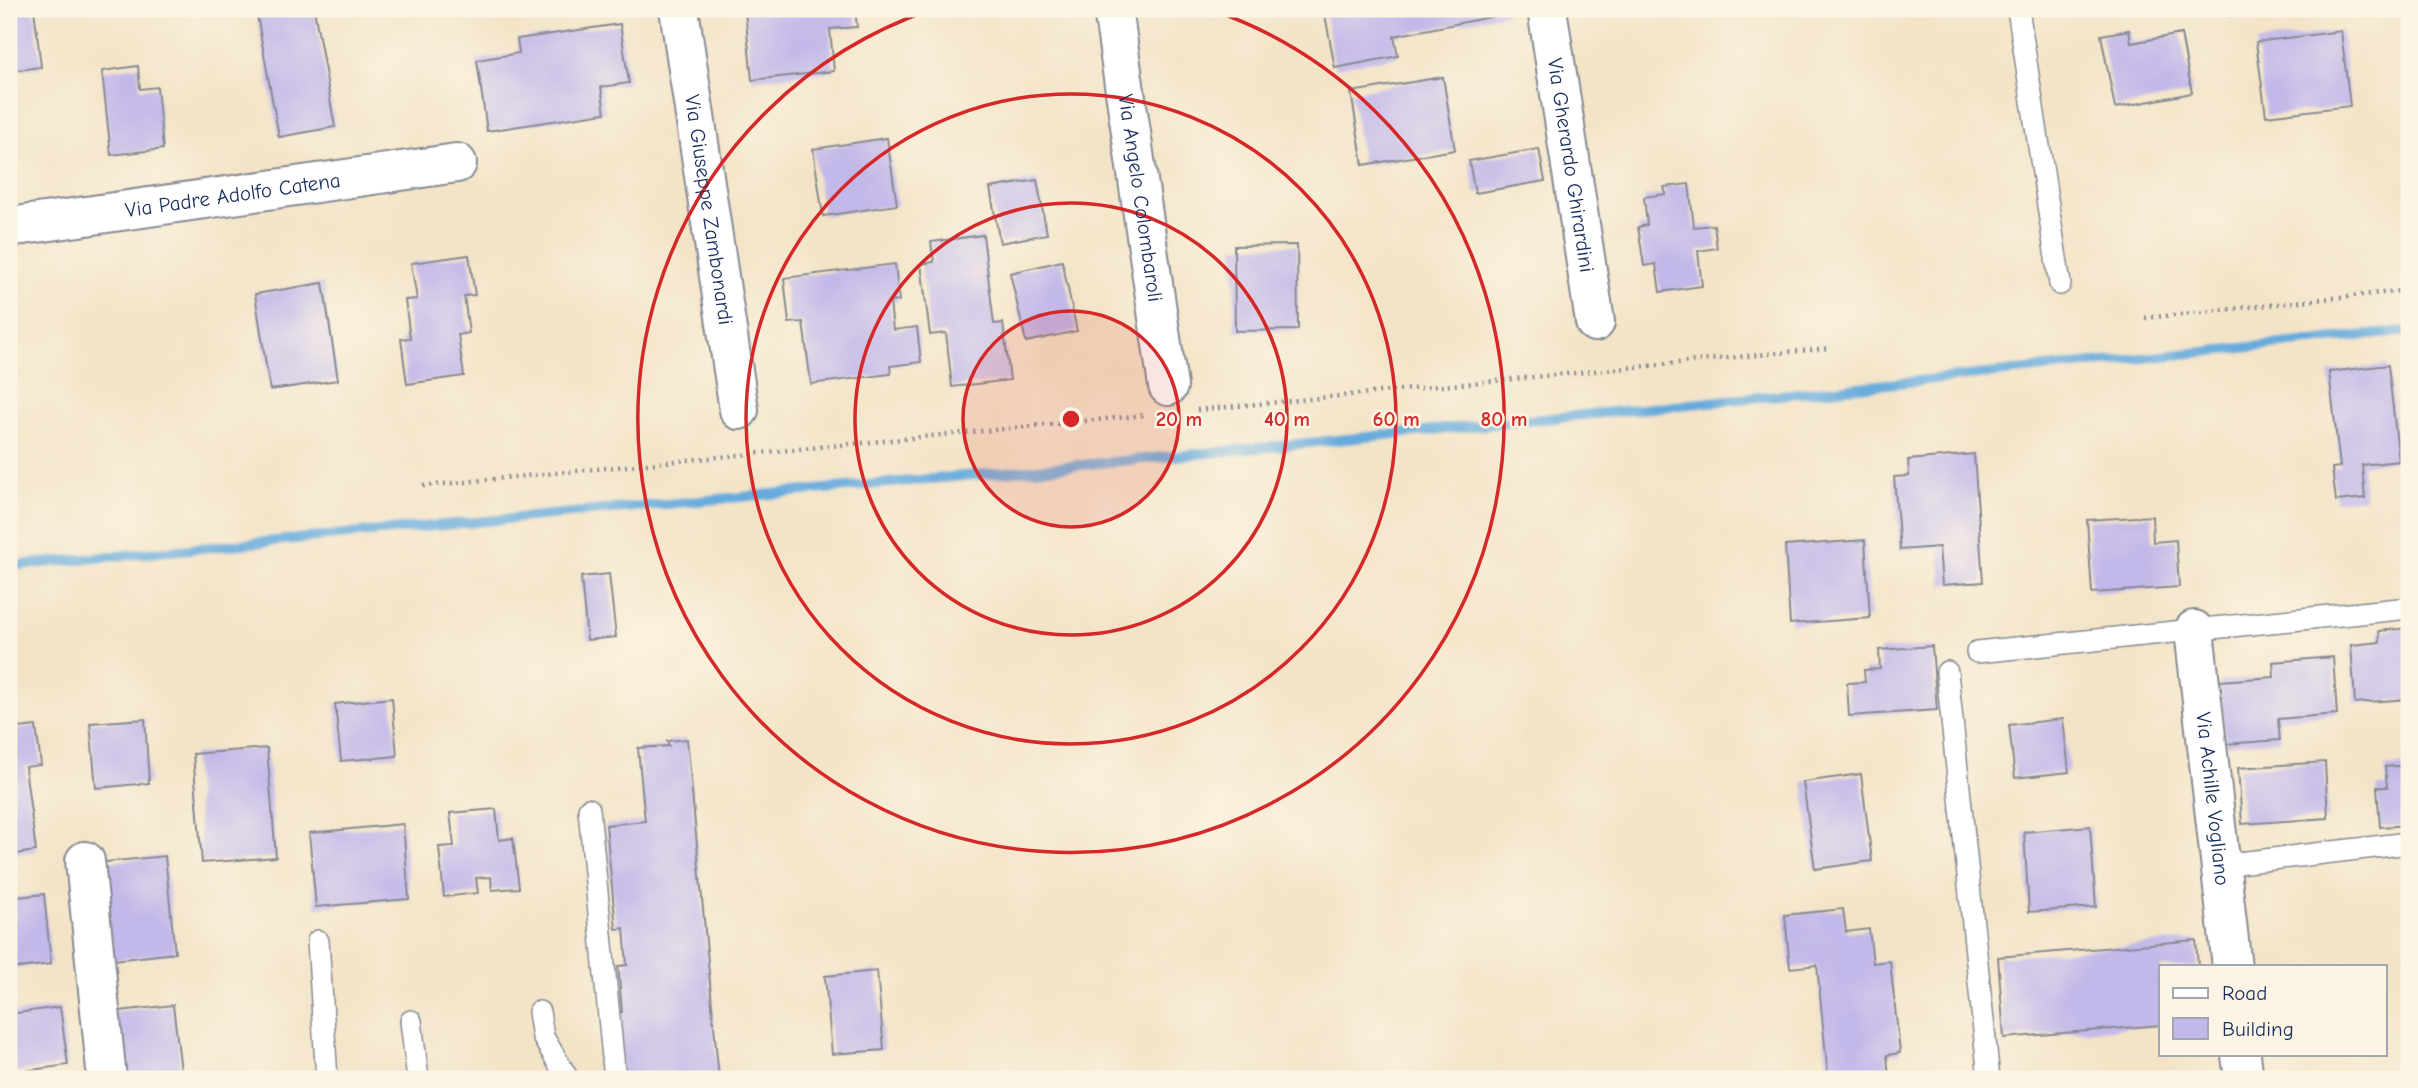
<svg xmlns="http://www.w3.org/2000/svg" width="2418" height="1088" viewBox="0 0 2418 1088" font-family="'Comic Neue',sans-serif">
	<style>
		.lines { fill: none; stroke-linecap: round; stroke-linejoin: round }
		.stream { stroke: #66abdc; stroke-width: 10 }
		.building { fill: #c2b8e9 }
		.service-casing { stroke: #878a92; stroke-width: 24 }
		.minor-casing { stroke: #878a92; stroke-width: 42 }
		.path { stroke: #878a92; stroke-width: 4.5; stroke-dasharray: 2 5; stroke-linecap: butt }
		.service { stroke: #fff; stroke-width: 21 }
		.minor { stroke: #fff; stroke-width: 38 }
		.ring { fill: none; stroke: #d62828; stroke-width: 3.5 }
		.labels { text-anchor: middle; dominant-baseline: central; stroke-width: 5; stroke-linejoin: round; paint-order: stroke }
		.street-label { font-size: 21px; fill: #1b2f5e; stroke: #fcf5e5 }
		.centre { fill: #d62828; stroke: #fcf5e5; stroke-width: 3.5 }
		.ring-label { font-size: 21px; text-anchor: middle; font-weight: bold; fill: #d62828; stroke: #fcf5e5; stroke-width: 5; stroke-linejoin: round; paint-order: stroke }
	</style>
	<rect width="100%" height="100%" fill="#fcf5e5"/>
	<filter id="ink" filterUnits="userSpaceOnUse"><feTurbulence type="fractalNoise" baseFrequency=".0143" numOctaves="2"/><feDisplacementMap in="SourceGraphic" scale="14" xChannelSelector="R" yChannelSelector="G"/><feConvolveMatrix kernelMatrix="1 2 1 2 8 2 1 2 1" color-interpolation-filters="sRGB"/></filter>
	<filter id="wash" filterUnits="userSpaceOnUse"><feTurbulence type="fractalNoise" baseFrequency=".00686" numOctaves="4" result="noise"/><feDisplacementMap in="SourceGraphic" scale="28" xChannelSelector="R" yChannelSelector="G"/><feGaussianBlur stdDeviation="1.57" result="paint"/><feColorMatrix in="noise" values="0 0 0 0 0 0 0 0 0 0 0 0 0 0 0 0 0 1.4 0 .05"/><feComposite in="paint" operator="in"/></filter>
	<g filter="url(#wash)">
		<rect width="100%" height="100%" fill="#f3e4c7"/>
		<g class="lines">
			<path class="stream" d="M9,566L1228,451L2409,331"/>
		</g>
		<g id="blocks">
			<g class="building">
				<path d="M9,9H34L41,67L9,71Z"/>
				<path d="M263,9H314L335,127L279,137L256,10Z"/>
				<path d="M761,9H855L857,27L830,29L834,71L752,80L745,11Z"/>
				<path d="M1324,9H1505L1506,14L1394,36L1398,56L1335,68Z"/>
				<path d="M2229,9H2271V10L2230,16Z"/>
				<path d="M620,24L629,83L601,87L605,113L487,131L477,60L519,53L517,39Z"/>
				<path d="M2129,30L2131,43L2181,34L2192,93L2115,108L2101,35Z"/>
				<path d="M2341,31L2350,106L2266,116L2256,42Z"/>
				<path d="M138,66L140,89L157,87L163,149L111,155L102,71Z"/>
				<path d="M1443,77L1455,150L1363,165L1351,92Z"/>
				<path d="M887,138L897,205L823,216L813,149Z"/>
				<path d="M1539,149L1545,181L1475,193L1469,161Z"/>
				<path d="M1037,180L1047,234L1000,243L990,188Z"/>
				<path d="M1689,184L1694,227L1714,225L1717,248L1698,251L1702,286L1660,292L1656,264L1644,266L1638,227L1647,225L1644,197L1666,194L1664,187Z"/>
				<path d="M983,235L994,324L1003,323L1010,380L952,387L946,333L930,335L921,264L934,262L931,242Z"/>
				<path d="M1297,245L1298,330L1235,331L1234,246Z"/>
				<path d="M469,255L475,295L464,296L469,333L458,335L464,376L407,384L401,339L410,338L405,300L417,299L411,263Z"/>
				<path d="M1062,261L1077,331L1026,342L1010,273Z"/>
				<path d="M895,264L899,301L890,302L893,330L917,327L921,362L890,366L891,374L811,384L803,322L789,323L784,278Z"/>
				<path d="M323,283L338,380L270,390L255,294Z"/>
				<path d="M2388,365L2399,461L2362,465L2365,498L2336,501L2332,468L2340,467L2329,372Z"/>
				<path d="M1974,454L1983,582L1942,585L1939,547L1900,550L1894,477L1909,476L1908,460Z"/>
				<path d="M2152,516L2153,542L2176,540L2179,587L2092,593L2087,520Z"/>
				<path d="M1865,540L1870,618L1790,624L1785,546Z"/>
				<path d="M609,574L616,637L587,640L581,577Z"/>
				<path d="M2409,628V699L2355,703L2351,645L2380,642L2379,631Z"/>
				<path d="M1932,646L1937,710L1849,716L1847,683L1865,682L1864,670L1880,669L1879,650Z"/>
				<path d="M2333,657L2337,714L2278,719L2280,740L2225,744L2220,681L2274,677L2273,662Z"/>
				<path d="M392,698L397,756L341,761L335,704Z"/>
				<path d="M145,719L149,783L96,788L90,723Z"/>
				<path d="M2063,719L2069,772L2015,778L2009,725Z"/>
				<path d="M36,726L41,765L25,767L36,851L9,855V729Z"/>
				<path d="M687,739L719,1079H622L616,1012H622L618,966L627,965L624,928L616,929L606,825L645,821L638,748L669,746L667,741Z"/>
				<path d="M267,748L276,857L202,863L193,754Z"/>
				<path d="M2325,762L2328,818L2242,824L2238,768Z"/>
				<path d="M2409,765V825L2380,827L2377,787H2387L2385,767Z"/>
				<path d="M1861,774L1872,861L1815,869L1803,782Z"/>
				<path d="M496,809L499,840L513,838L519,888L492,890L491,877L476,878L478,893L444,897L439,847L454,846L450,813Z"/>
				<path d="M403,824L409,899L316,907L309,833Z"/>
				<path d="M2090,826L2096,907L2029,912L2024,832Z"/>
				<path d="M165,856L175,953L106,961L96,863Z"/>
				<path d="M44,894L51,964L9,969V898Z"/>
				<path d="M1843,909L1846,932L1869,929L1873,963L1890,961L1900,1053L1887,1055L1889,1079H1819V1077L1828,1076L1817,965L1790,968L1785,915Z"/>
				<path d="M2196,940L2198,967H2161V1025L2004,1038L1998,957Z"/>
				<path d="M877,971L884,1050L832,1054L825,976Z"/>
				<path d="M173,1005L182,1079H118L111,1012Z"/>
				<path d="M60,1007L68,1065L9,1073V1014Z"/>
			</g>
		</g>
	</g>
	<g filter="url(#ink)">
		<use href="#blocks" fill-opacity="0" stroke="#878a92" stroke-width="2"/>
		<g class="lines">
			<g class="service-casing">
				<g id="service">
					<path d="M2018,9L2060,284"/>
					<path d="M1977,652L2409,608"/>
					<path d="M1947,672L1989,1079"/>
					<path d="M589,809L615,1079"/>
					<path d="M2221,865L2409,843"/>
					<path d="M318,941L327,1079"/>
					<path d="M539,1012L543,1037L568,1079"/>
					<path d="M411,1021L418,1079"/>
				</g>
			</g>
			<g class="minor-casing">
				<g id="minor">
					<path id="s1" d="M679,9L739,410"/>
					<path id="s2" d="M1113,9L1168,386"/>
					<path id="s3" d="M1547,9L1595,322"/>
					<path id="s4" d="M9,227L457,163"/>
					<path id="s5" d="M2194,630L2232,967"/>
					<path d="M85,861L107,1079"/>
					<path d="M2241,1055L2244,1079"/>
				</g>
			</g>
			<g class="path">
				<path d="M2145,318L2409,290"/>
				<path d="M1197,410L1830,348"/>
				<path d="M423,486L1146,415"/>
			</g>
			<use href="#service" class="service"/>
			<use href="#minor" class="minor"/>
		</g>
	</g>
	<circle cx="1071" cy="419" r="108" fill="#d62828" fill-opacity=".12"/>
	<g class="ring">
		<circle cx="1071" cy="419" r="108"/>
		<circle cx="1071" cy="419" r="216"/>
		<circle cx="1071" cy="419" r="325"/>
		<path d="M1212 10A433 433 0 1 1 930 10"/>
	</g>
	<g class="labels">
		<g class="street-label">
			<text stroke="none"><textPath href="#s3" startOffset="158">Via Gherardo Ghirardini</textPath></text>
			<text stroke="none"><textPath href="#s4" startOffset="226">Via Padre Adolfo Catena</textPath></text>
			<text stroke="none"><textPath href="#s2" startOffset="191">Via Angelo Colombaroli</textPath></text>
			<text stroke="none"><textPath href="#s1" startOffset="203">Via Giuseppe Zambonardi</textPath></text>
			<text stroke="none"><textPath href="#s5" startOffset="170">Via Achille Vogliano</textPath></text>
		</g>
	</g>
	<circle cx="1071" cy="419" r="10" class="centre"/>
	<g class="ring-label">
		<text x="1179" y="426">20 m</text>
		<text x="1287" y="426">40 m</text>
		<text x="1396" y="426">60 m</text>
		<text x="1504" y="426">80 m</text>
	</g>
	<rect width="2418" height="1088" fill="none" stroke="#fcf5e5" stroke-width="35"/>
	<rect x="2159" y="965" width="228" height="91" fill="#fcf5e5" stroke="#a2a6af" stroke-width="2"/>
	<rect x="2173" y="988" width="35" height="10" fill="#ffffff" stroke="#a2a6af" stroke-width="2"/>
	<text x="2222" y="1000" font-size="21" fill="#1b2f5e">Road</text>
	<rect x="2173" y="1018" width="35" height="21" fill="#c2b8e9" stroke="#a2a6af" stroke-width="2"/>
	<text x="2222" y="1036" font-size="21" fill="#1b2f5e">Building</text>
</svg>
